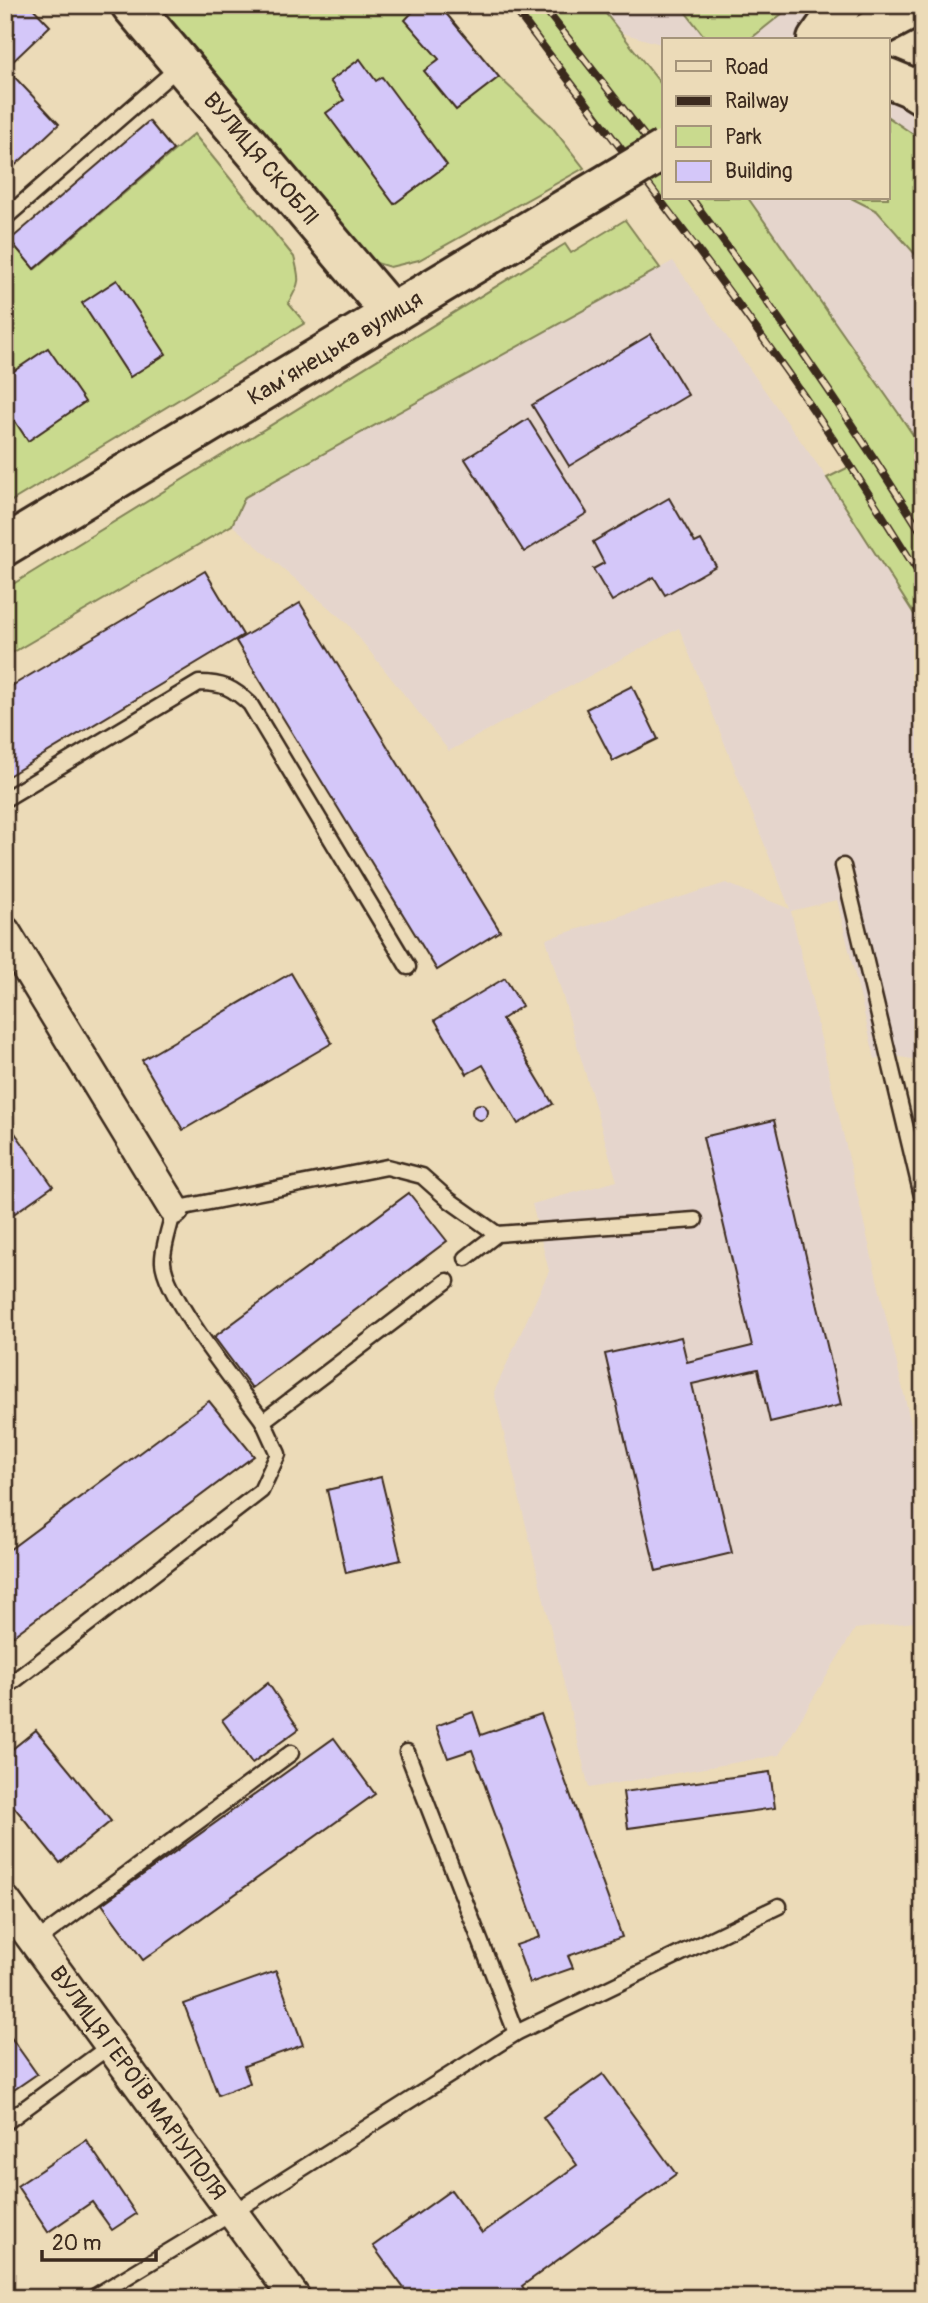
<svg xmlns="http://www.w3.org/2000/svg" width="928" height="2303" viewBox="0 0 928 2303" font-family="Pangolin,sans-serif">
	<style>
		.built { fill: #e5d5cc }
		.green { fill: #c9da8e; stroke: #828256; stroke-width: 2 }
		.building { fill: #d4c7f9; stroke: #3b2a1e; stroke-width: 2 }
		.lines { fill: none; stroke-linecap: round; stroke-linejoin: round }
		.lane-casing { stroke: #3b2a1e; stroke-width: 19 }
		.street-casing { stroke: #3b2a1e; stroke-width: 35 }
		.secondary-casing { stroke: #3b2a1e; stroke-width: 44 }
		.primary-casing { stroke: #3b2a1e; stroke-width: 44 }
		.lane { stroke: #ecdbb8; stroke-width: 14 }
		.street { stroke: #ecdbb8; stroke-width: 30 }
		.secondary { stroke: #ecdbb8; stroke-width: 38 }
		.primary { stroke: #ecdbb8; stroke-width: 38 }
		.rail-casing { stroke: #3b2a1e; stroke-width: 8 }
		.rail { stroke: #ecdbb8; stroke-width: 5; stroke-dasharray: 16; stroke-linecap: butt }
		.primary-bridge-casing { stroke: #3b2a1e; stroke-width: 44; stroke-linecap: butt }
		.primary-bridge { stroke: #ecdbb8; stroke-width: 38 }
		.labels { text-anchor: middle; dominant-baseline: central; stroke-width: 5; stroke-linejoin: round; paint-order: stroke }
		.street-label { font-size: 23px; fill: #3b2a1e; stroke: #ecdbb8 }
	</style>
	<rect width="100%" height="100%" fill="#ecdbb8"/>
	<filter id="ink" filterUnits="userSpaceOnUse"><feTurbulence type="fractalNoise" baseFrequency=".0143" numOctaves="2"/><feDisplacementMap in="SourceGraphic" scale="14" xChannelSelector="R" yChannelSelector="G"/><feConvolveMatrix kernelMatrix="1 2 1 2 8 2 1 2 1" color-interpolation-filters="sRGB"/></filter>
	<g filter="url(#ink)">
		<g class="built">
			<path d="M599,5H820L808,40H664V45L622,33Z"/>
			<path d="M888,99L912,109L923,123V450L748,198H888Z"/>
			<path d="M673,261L827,478L923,628V1061L889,1055L875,1059L837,900L791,911L911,1424L923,1621L855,1629L779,1755L589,1788L494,1392L549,1271L532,1204L617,1181L546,939L726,883L790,909L679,628L449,751L348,624L232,525L245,497Z"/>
		</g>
		<g class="green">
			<path d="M159,5H439L499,77L552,127L584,168L419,260L390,267L373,262Z"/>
			<path d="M512,5H599L664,88V198H748L899,414L923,450V628L827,478L851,466C743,308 628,157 512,5Z"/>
			<path d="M680,5H793L749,40H707Z"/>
			<path d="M888,117L923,141V263L877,211L851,198H888Z"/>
			<path d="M194,134L294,257C300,279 301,283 288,303L305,323L5,505V235L35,269Z"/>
			<path d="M625,220L660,268L245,497L232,525L5,657V589L565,244L571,253Z"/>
		</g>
		<g class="building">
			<path d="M5,5H30L50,26L5,69Z"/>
			<path d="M419,5H439L499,77L456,110L424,71L439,59L405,20Z"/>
			<path d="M360,59L376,81L382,77L447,165L394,204L326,113L344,100L330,81Z"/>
			<path d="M6,68L59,124L5,175V69Z"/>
			<path d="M149,121L173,150L34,269L10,240Z"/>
			<path d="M117,280L166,354L130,377L82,303Z"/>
			<path d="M651,334L688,395L569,466L532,405Z"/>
			<path d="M48,348L85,402L28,441L5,406V377Z"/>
			<path d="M528,419L587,513L524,552L465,459Z"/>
			<path d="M669,498L695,543L701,540L716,566L665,595L654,577L612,601L593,569L604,563L593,542Z"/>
			<path d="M205,571L243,635L5,778V690Z"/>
			<path d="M300,603L500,931L437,970L236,641Z"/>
			<path d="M632,686L658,739L613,761L586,709Z"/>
			<path d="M291,973L332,1043L183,1130L142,1060Z"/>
			<path d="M505,978L522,1006L502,1019L553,1104L518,1124L483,1065L467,1074L435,1020Z"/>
			<circle cx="480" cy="1112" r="8"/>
			<path d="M5,1119L53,1186L5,1220Z"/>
			<path d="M774,1120L841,1405L770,1422L758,1369L692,1384L732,1553L656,1571L605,1354L681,1337L687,1362L752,1346L703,1137Z"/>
			<path d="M409,1193L447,1241L252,1388L214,1337Z"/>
			<path d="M209,1401L254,1456L5,1642V1553Z"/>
			<path d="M381,1477L401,1560L346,1573L327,1490Z"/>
			<path d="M268,1683L299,1729L252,1763L222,1720Z"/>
			<path d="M473,1712L481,1735L541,1714L622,1937L568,1956L573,1968L530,1983L516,1945L540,1937L472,1750L448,1758L436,1726Z"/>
			<path d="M36,1730L111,1821L60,1863L5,1796V1755Z"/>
			<path d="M334,1738L375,1794L143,1960L102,1904Z"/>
			<path d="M770,1772L775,1808L628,1828L623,1792Z"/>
			<path d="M276,1971L303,2045L244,2066L250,2083L218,2095L184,2004Z"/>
			<path d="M5,2029L37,2074L5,2096Z"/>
			<path d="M603,2074L676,2174L522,2286L530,2298H411L373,2246L451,2190L482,2233L577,2165L543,2117Z"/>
			<path d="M86,2140L136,2214L112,2230L92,2202L48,2232L17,2186Z"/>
			<path d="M179,2289L185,2298H166Z"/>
		</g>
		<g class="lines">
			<g class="lane-casing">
				<g id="lane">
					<path d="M5,218L181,65"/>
					<path d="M5,799L199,683C223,683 233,688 250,704L408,967"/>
					<path d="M843,866L923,1200"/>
					<path d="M466,1258L497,1234L695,1220"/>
					<path d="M263,1421C240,1389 165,1297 163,1262C162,1248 171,1224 174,1209L387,1167L422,1176L449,1200L497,1234"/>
					<path d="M5,1688L261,1491L278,1454L263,1421L447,1281"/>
					<path d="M407,1752L516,2033"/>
					<path d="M35,1942L291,1753"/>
					<path d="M5,2123L111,2045"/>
					<path d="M92,2298L232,2213L516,2033L779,1906"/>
				</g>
			</g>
			<g class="street-casing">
				<g id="street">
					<path d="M5,932L174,1209"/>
					<path d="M5,1901L295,2298"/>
				</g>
			</g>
			<g class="secondary-casing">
				<path id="secondary" d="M131,5L392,314"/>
			</g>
			<g class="primary-casing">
				<g id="primary">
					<path d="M817,40L842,5"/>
					<path d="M854,40L920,5"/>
					<path d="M888,78L910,87L923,95"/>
					<path d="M5,546L550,218"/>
				</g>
			</g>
			<use href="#lane" class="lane"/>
			<use href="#street" class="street"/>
			<use href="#secondary" class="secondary"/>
			<use href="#primary" class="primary"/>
			<g class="rail-casing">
				<g id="rail">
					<path d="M512,5C600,123 692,238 777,358C829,430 876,505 923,580"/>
					<path d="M542,5L664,161"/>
					<path d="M691,198C773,307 851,420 923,535"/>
				</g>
			</g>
			<use href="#rail" class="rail"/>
			<g class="primary-bridge-casing">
				<path id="primary-bridge" d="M550,218L664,150"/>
			</g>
			<use href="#primary-bridge" class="primary-bridge"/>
		</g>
	</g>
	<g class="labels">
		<g class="street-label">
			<text transform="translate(261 159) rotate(50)">ВУЛИЦЯ СКОБЛІ</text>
			<text transform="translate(335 348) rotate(-31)">Камʼянецька вулиця</text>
			<text transform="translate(138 2083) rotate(54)">ВУЛИЦЯ ГЕРОЇВ МАРІУПОЛЯ</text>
		</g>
	</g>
	<rect width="928" height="2303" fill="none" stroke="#ecdbb8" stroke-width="28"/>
	<rect x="14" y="14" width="900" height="2275" fill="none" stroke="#3b2a1e" stroke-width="2.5" filter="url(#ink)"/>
	<rect x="662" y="38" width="228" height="161" fill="#ecdbb8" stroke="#a5947a" stroke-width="2"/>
	<rect x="676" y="61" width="35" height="10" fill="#ecdbb8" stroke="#a5947a" stroke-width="2"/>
	<text x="725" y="74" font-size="21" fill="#3b2a1e">Road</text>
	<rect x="676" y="96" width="35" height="10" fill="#3b2a1e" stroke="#a5947a" stroke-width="2"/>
	<text x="725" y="108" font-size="21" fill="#3b2a1e">Railway</text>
	<rect x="676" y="126" width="35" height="21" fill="#c9da8e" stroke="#a5947a" stroke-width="2"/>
	<text x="725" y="144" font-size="21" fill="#3b2a1e">Park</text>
	<rect x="676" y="161" width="35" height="21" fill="#d4c7f9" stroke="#a5947a" stroke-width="2"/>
	<text x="725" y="178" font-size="21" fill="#3b2a1e">Building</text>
	<path d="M42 2250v10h114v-10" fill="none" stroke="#3b2a1e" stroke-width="3.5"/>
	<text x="52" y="2250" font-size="21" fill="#3b2a1e" stroke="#ecdbb8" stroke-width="5" paint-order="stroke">20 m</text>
</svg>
